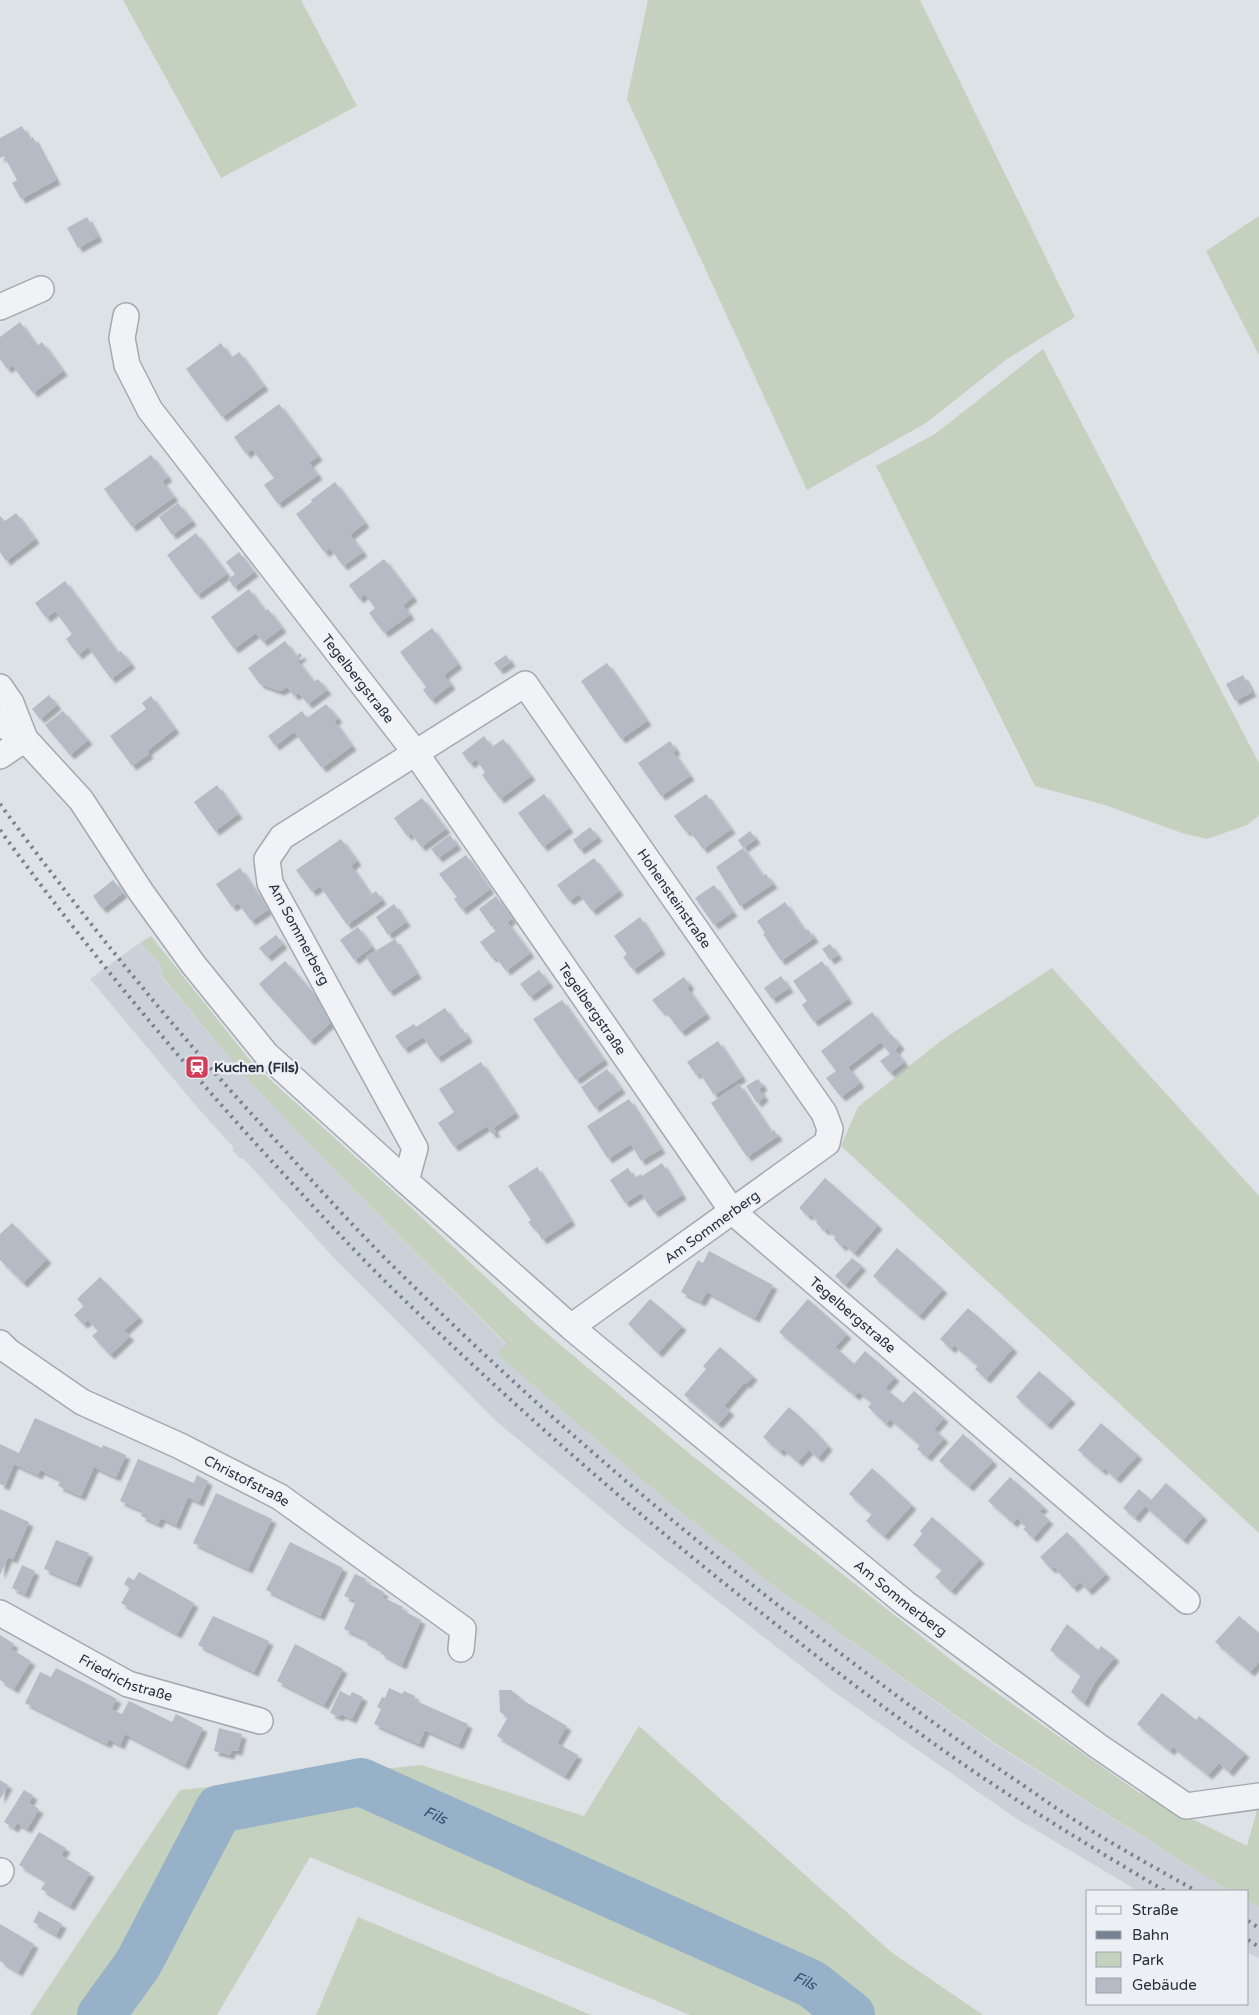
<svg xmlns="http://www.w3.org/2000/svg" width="1259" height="2015" viewBox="0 0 1259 2015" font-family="'Varela Round',sans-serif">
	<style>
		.built { fill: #cbd1d9 }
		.green { fill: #c4d1be }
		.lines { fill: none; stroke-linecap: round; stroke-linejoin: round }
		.river { stroke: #97b1c9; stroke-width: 48 }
		.building { fill: #b4bbc4; filter: url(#shadow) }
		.minor-casing { stroke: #a2a9b1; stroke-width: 28 }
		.minor { stroke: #f0f2f6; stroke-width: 25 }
		.rail { stroke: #768291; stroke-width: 4; stroke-dasharray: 2.5 5; stroke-linecap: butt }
		.labels { text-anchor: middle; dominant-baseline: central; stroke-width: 4.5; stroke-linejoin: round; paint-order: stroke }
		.street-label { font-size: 14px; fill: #26303e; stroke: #ecf0f5 }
		.poi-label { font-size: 14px; font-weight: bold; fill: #26303e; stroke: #ecf0f5; text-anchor: start }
		.water-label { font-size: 15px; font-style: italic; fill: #305073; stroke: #ecf0f5 }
	</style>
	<defs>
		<filter id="shadow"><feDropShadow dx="4.5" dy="4.5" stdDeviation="1" flood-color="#0004"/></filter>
	</defs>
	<rect width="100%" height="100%" fill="#dde2e7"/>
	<g class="built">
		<path d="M141,942L164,970L160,975L247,1079L337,1173L506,1345L497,1354L661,1496L778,1589L996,1745L1229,1891H1138L1017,1819L834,1692L626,1529L497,1422L334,1258L243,1158L241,1159L232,1150L234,1148L197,1107L90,979Z"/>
		<path d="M1248,1901L1259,1907V1958L1248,1953Z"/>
	</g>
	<g class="green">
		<path d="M123,0H301L357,106L221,178Z"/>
		<path d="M648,0H920L1075,317L1007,359L926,423L807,490L627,99Z"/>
		<path d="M1259,216V355L1206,251Z"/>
		<path d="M1043,349L1259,763V815L1247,825L1207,839L1182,833L1105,805L1035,786L876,466L935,434Z"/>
		<path d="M151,936L253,1064L403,1200L537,1325L690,1454L964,1670L1138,1792L1247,1846L1259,1803V1907L1248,1901V1891H1229L996,1744L778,1589L661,1496L497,1354L506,1344L337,1173L247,1079L160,974L164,970L141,942Z"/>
		<path d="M1052,968L1259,1196V1533L841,1146L858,1107L942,1040Z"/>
		<path d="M639,1726L891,1952L983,2015H690L310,1857L217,2015H30L180,1790L421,1765L584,1816Z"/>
		<path d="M358,1917L591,2015H316Z"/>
	</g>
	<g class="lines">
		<path class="river" id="s1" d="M101,2015L138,1964L219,1809L361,1782L812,1984L851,2015"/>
	</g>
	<g class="building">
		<path d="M22,126L29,139L33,137L56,180L21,199L12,183L17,180L4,156L0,158V138Z"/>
		<path d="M87,217L98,237L78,248L67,228Z"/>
		<path d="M20,322L37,346L42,342L63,371L33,393L12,365L7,369L0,359V337Z"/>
		<path d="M221,343L231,358L239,352L264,386L222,417L186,369Z"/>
		<path d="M279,404L318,456L309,463L318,475L278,504L264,485L274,478L252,449L246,454L234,437Z"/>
		<path d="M151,455L168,477L162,481L174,497L132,527L104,489Z"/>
		<path d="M335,482L365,523L350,535L363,552L343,566L330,548L325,553L296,514L312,502L311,500Z"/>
		<path d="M178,503L192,521L172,535L159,517Z"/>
		<path d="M16,513L35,539L6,561L0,552V516L5,521Z"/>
		<path d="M196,533L227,574L197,595L167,555Z"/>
		<path d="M239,552L254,572L234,587L228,579L235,574L226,562Z"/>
		<path d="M384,559L413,597L403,605L410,615L384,633L369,613L375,608L365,594L359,599L349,585Z"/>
		<path d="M65,581L118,653L121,651L131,664L111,679L88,647L78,655L66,639L72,634L55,611L46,618L35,603Z"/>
		<path d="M249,589L265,611L268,609L282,628L263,642L256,633L234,649L211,617Z"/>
		<path d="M432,628L458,664L444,675L451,685L431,700L423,690L426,687L400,652Z"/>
		<path d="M285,641L296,656L300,653L302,656L297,660L314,682L318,679L327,690L308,704L299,693L294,696L287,687L280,691L260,684L248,668Z"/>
		<path d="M506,655L511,662L499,670L494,663Z"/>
		<path d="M607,663L647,721L621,739L581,681Z"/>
		<path d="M1243,675L1252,692L1235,701L1226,684Z"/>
		<path d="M49,695L57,705L40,719L32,709Z"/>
		<path d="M151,696L175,729L147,751L149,754L132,766L110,736L146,709L142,703Z"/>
		<path d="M326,704L338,718L334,721L352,746L322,768L294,732L275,746L268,736L302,711L307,718Z"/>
		<path d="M63,711L88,740L70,755L45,725Z"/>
		<path d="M484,736L492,747L503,739L531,776L500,799L482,775L485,772L476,759L470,764L462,753Z"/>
		<path d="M670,741L676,750L673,752L690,776L661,796L638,763Z"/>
		<path d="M217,785L238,814L215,831L194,802Z"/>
		<path d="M544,794L569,828L543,847L518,813Z"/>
		<path d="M706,794L731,829L703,849L689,830L686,832L674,816Z"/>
		<path d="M422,798L446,829L421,847L411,833L407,836L394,818Z"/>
		<path d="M590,827L598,837L580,850L573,840Z"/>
		<path d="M750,831L756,839L743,848L763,876L766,874L773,884L740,906L716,867L743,848L738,840Z"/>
		<path d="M450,835L457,845L438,858L431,849Z"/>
		<path d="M341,839L357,861L351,866L371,895L376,891L382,900L347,925L320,886L312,892L296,870Z"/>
		<path d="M466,855L490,889L462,910L454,899L457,897L439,874Z"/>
		<path d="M594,858L619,891L592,911L579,894L569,901L557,885Z"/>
		<path d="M240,868L268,910L251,921L238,903L232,907L216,884Z"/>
		<path d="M113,880L123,893L102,909L93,896Z"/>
		<path d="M714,885L733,912L714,925L695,898Z"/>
		<path d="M496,896L512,919L507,922L530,953L506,971L495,956L492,958L480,942L498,929L494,925L492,927L479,909Z"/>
		<path d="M785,902L805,931L808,929L814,938L781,961L763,934L765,933L757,921Z"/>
		<path d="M394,904L406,922L388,935L376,917Z"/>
		<path d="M640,917L661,950L633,970L623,957L627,954L614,936Z"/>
		<path d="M358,927L372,947L354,960L340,940Z"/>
		<path d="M276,935L283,944L267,957L259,948Z"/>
		<path d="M395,939L417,974L389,992L366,957Z"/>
		<path d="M830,944L838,955L830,960L822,949Z"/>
		<path d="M285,961L336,1018L310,1041L259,984Z"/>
		<path d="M822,961L848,999L814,1022L802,1005L807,1001L793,981Z"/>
		<path d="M539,970L549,983L530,997L520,984Z"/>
		<path d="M781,976L789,988L772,999L764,988Z"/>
		<path d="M684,977L690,985L687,988L706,1014L681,1032L664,1010L662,1012L652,1000Z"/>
		<path d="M562,1000L604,1060L576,1080L533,1019Z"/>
		<path d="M445,1008L460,1030L462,1028L468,1038L437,1058L423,1037L404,1049L395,1036L414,1024L416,1027Z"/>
		<path d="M872,1012L889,1035L891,1034L900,1045L895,1050L904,1062L890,1073L880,1061L890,1054L881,1042L848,1067L860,1083L841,1097L826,1078L836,1071L821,1051Z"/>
		<path d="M718,1041L742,1077L714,1095L699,1072L696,1075L687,1062Z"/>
		<path d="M481,1062L515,1113L493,1128L496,1132L492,1134L487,1126L454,1147L438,1123L454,1112L439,1089Z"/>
		<path d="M607,1069L621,1089L595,1108L581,1087Z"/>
		<path d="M758,1079L763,1086L759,1089L764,1097L757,1103L746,1086Z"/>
		<path d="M739,1084L771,1132L774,1130L778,1136L747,1157L711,1103Z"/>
		<path d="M629,1099L661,1149L641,1161L631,1144L608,1159L587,1126Z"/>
		<path d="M662,1163L682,1195L654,1213L641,1193L625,1203L610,1180L628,1168L634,1178L641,1174L642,1176Z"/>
		<path d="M537,1167L571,1221L542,1240L535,1228H533L528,1222L531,1220L508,1186Z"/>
		<path d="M825,1178L878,1225L854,1253L844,1244L842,1247L834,1239L836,1237L827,1229L825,1231L816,1223L818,1221L810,1214L808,1216L799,1208Z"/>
		<path d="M12,1223L47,1259L23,1283L0,1260V1234Z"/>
		<path d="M897,1248L943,1289L919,1316L873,1276Z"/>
		<path d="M709,1251L773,1285L755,1318L707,1292L701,1302L681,1292L698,1260L703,1263Z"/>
		<path d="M852,1258L862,1266L845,1285L835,1276Z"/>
		<path d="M100,1277L139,1317L124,1331L130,1336L110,1355L92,1336L98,1331L88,1320L83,1324L74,1315L84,1306L77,1299Z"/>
		<path d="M650,1299L682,1326L658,1353L628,1324Z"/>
		<path d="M808,1299L847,1334L835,1347L854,1364L865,1351L895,1377L885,1388L903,1403L914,1391L944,1418L934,1429L944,1438L927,1457L917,1449L920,1445L890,1419L886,1424L868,1407L872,1403L859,1392L855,1396L779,1332Z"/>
		<path d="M968,1308L1013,1348L986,1379L975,1369L978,1366L954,1345L951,1349L940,1339Z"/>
		<path d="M720,1347L753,1376L746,1384L744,1383L724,1406L730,1411L718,1424L684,1395L706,1369L703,1366Z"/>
		<path d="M1039,1371L1071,1399L1047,1425L1016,1397Z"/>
		<path d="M789,1407L813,1429L828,1446L818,1458L809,1450L798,1462L783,1449L780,1452L763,1437Z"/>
		<path d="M35,1418L102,1448L103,1445L126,1455L116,1477L94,1467L81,1496L58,1486L61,1480L40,1470L38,1475L14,1464L5,1486L0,1484V1444L19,1453Z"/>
		<path d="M1101,1423L1138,1455L1116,1479L1104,1468L1102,1471L1078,1450Z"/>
		<path d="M963,1434L993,1461L969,1487L939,1461Z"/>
		<path d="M138,1459L194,1483L197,1475L208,1481L199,1502L188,1497L176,1525L161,1518L158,1524L141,1516L143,1511L120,1501Z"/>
		<path d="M872,1468L912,1505L884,1536L866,1521L872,1514L849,1494Z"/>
		<path d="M1010,1477L1044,1507L1039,1511L1049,1520L1033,1538L1023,1529L1026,1527L1017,1518L1013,1523L988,1501Z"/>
		<path d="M1166,1483L1203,1516L1183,1540L1145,1506L1135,1518L1123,1508L1139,1489L1151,1500Z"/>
		<path d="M216,1493L272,1519L248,1569L193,1543Z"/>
		<path d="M0,1509L29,1522L13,1559L8,1557L0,1575Z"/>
		<path d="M932,1517L980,1559L951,1591L935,1577L942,1570L913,1545L922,1534L920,1531Z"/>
		<path d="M1067,1532L1106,1574L1088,1591L1080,1582L1073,1588L1054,1567L1051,1569L1040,1557Z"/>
		<path d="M56,1540L89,1553L76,1583L44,1569Z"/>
		<path d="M290,1542L343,1568L320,1616L266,1590Z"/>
		<path d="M22,1565L35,1571L25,1594L12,1588Z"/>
		<path d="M139,1572L194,1603L177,1634L121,1603L130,1588L124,1584L128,1577L134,1580Z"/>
		<path d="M355,1574L366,1579L365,1582L384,1592L382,1597L403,1607L402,1610L421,1620L402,1665L380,1653L382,1650L363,1640L364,1638L344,1629L356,1601L344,1596Z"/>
		<path d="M213,1616L269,1641L254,1672L198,1645Z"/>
		<path d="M1239,1616L1259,1633V1662L1250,1672L1215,1642Z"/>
		<path d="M1067,1624L1098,1650L1101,1646L1115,1657L1095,1682L1084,1703L1071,1692L1081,1675L1050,1650Z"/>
		<path d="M0,1635L14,1644L11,1649L31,1661L14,1689L0,1680Z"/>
		<path d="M295,1644L343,1669L324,1705L277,1681Z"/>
		<path d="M56,1668L117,1699L111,1709L122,1714L129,1701L172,1722L176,1714L203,1728L185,1765L125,1734L120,1745L109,1739L107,1744L25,1703L40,1672L51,1677Z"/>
		<path d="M389,1688L402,1694L404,1691L415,1696L414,1700L468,1724L459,1745L425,1730L419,1744L374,1724L381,1709L377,1707L382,1697L385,1698Z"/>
		<path d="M499,1690H511L520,1697L519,1698L567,1726L557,1743L578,1755L565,1776L497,1736L508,1717L500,1712Z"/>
		<path d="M340,1691L350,1696L352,1692L363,1697L352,1719L341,1714L339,1717L330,1713Z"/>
		<path d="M1162,1693L1196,1720L1199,1716L1245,1753L1229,1772L1219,1763L1208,1775L1173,1747L1170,1751L1137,1724Z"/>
		<path d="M219,1728L242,1734L238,1751L231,1750L230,1755L214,1751Z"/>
		<path d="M0,1780L8,1785L0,1799Z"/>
		<path d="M24,1790L33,1795L29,1803L39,1809L27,1829L17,1823L14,1828L4,1822Z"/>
		<path d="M39,1832L66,1848L61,1855L90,1873L70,1906L41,1889L46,1881L19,1865Z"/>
		<path d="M39,1911L62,1924L56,1935L33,1922Z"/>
		<path d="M0,1924L34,1944L18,1972L0,1961Z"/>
	</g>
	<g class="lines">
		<g class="minor-casing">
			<g id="minor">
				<path d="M0,307L41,289"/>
				<path id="s2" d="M126,316L122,338L127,365L150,410L415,752L733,1212L1187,1601"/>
				<path d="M0,687L11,703L25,739"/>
				<path d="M0,723L25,739L81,800L141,892L193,964L266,1054L406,1181"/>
				<path d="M0,756L25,739"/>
				<path id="s3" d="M571,1327L406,1181L415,1148L270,883L267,859L282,837L525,684L824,1113L830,1129L827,1143L571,1327L905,1603L1098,1746L1186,1806L1259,1796"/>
				<path id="s4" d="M0,1343L8,1351L82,1402L180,1446L280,1497L463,1629L461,1649"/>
				<path id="s5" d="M0,1613L128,1684L260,1721"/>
				<path d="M0,1873L1,1871"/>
			</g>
		</g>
		<use href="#minor" class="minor"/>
		<g class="rail">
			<path d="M0,804C87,923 180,1037 280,1145C320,1190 360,1234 403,1276C535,1407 676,1528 823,1640C884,1687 945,1732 1008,1775C1031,1790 1053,1807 1076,1821C1115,1846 1156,1868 1196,1891"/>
			<path d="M0,830C80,940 166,1044 257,1145C302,1194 346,1243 394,1290C495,1388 600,1482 709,1571C775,1624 842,1677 911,1727C992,1787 1079,1840 1165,1891"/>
			<path d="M1248,1921L1259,1928"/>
			<path d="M1248,1940L1259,1947"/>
		</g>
	</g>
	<defs>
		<g id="station-square" transform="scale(1.25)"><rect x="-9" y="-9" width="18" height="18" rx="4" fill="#d13e5a" stroke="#ecf0f5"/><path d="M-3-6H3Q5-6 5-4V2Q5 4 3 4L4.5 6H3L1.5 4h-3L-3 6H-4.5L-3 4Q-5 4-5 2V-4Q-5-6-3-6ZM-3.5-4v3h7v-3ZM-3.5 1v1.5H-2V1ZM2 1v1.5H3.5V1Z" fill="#fff"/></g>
	</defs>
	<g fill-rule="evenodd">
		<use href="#station-square" x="197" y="1067"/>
	</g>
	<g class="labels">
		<g class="street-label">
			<text stroke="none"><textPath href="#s2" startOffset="440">Tegelbergstraße</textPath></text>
			<text stroke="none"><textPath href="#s3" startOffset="1156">Hohensteinstraße</textPath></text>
			<text transform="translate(299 934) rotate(62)">Am Sommerberg</text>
			<text stroke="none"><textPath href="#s2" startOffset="845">Tegelbergstraße</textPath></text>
			<text transform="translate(712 1227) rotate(-36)">Am Sommerberg</text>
			<text stroke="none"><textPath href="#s2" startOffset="1250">Tegelbergstraße</textPath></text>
			<text stroke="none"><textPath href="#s4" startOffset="284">Christofstraße</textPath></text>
			<text stroke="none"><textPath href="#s3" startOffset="2191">Am Sommerberg</textPath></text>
			<text stroke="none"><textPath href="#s5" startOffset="142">Friedrichstraße</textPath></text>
		</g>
		<g class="poi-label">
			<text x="214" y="1067">Kuchen (Fils)</text>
		</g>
		<g class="water-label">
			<text stroke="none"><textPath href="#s1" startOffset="464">Fils</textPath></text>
			<text stroke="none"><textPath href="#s1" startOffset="869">Fils</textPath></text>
		</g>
	</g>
	<rect x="1086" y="1890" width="162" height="115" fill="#ecf0f5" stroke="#9da3ac"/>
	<rect x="1096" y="1906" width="25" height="8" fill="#f0f2f6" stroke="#9da3ac"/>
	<text x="1132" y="1915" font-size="15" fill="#26303e">Straße</text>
	<rect x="1096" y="1931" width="25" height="8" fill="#768291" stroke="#9da3ac"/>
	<text x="1132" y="1940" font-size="15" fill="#26303e">Bahn</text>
	<rect x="1096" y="1952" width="25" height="15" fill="#c4d1be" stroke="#9da3ac"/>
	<text x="1132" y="1965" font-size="15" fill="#26303e">Park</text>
	<rect x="1096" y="1978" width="25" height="15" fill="#b4bbc4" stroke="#9da3ac"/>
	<text x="1132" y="1990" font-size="15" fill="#26303e">Gebäude</text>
</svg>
